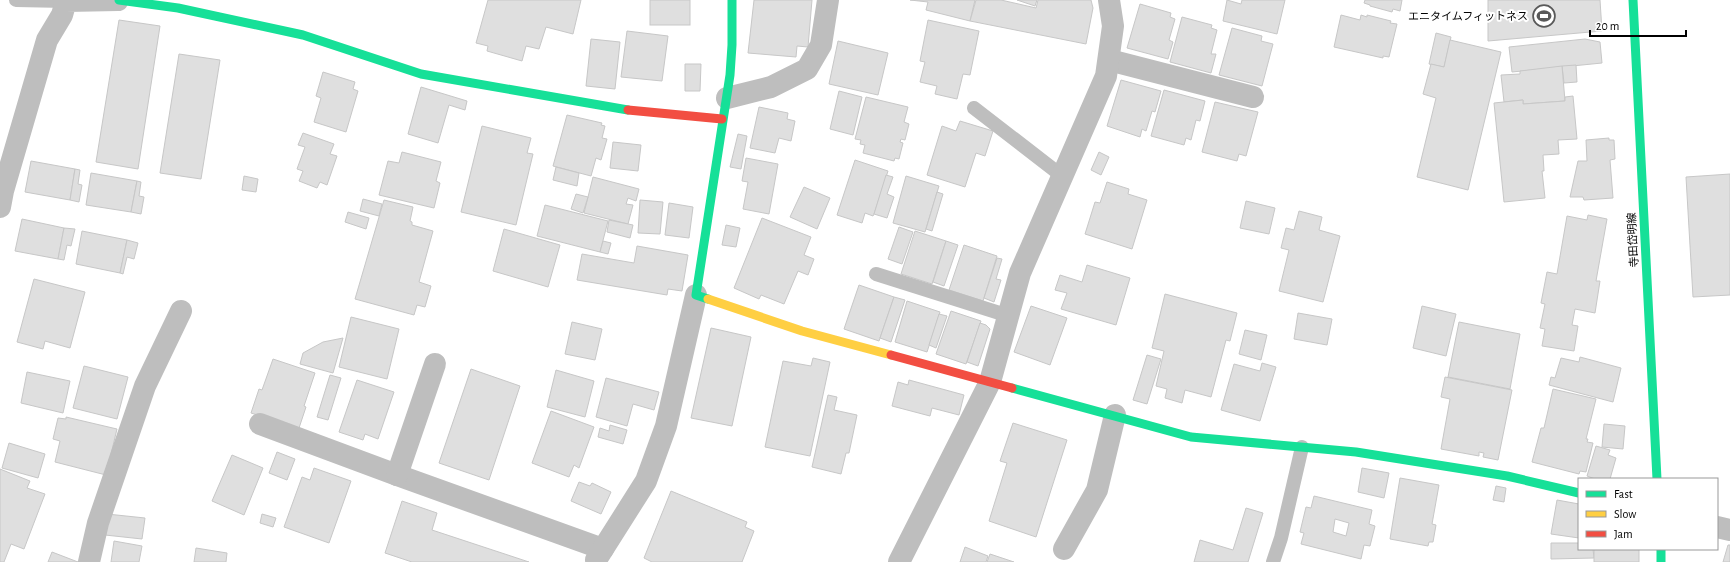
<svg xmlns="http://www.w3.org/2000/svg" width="1730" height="562" viewBox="0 0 1730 562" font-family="'Alegreya Sans','Noto Sans JP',sans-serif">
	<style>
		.building { fill: #dfdfdf; stroke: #c7c7c7; fill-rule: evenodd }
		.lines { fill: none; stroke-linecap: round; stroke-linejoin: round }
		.lane { stroke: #bebebe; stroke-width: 14 }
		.street { stroke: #bebebe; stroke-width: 22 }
		.fast { stroke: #16e098; stroke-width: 9 }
		.slow { stroke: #ffcf43; stroke-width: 9 }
		.jam { stroke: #f24e42; stroke-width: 9 }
		.labels { text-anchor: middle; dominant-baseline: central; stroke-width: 4; stroke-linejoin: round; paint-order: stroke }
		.poi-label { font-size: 11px; fill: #000; stroke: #fff; text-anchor: end }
		.street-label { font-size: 11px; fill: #000; stroke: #fff }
	</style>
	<rect width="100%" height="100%" fill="#fff"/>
	<g class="building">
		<path d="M488,0H581L573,34L546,27L539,49L526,46L522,61L487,51L488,46L476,43Z"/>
		<rect x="650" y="0" width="40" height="25"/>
		<path d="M754,0H812L808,47L797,46L796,57L748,53Z"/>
		<path d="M910,0H975L970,21L926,10L928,2Z"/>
		<path d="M976,0H1001L1036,8L1038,0H1091L1093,8L1086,44L970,21Z"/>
		<path d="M1017,0H1037L1035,6Z"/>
		<path d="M1227,0L1241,4L1242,0H1285L1277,34L1223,21Z"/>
		<path d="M1365,0H1402L1400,11L1393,9L1392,12L1370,6V5L1364,3Z"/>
		<path d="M1488,0H1600L1602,31L1488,41Z"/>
		<path d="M1140,4L1171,13L1170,17L1175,19L1169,40L1173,42L1168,59L1127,48Z"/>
		<path d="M1341,15L1360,20L1361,15L1367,17V15L1391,21L1390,23L1397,24L1389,57L1383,56V58L1334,47Z"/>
		<path d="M1182,17L1212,25L1211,28L1217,30L1211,54H1216L1211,73L1170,62Z"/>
		<path d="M119,20L160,26L138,169L96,162Z"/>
		<path d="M928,20L979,31L970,75L963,74L957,99L935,94L937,86L920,82L925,62L920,61Z"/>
		<path d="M1232,28L1262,36L1261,41L1273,44L1262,86L1219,75Z"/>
		<path d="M627,31L668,36L662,81L621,77Z"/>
		<path d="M1436,33L1451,37L1444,67L1429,64Z"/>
		<path d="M591,39L620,42L615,89L586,86Z"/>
		<path d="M1585,39L1600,42L1602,63L1512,72L1509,47Z"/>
		<path d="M1450,40L1501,52L1468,190L1417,177L1436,98L1423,94L1431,64L1444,67Z"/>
		<path d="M838,41L888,53L878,95L829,84Z"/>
		<path d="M179,54L220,60L201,179L160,173Z"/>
		<path d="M685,64H701L700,91H685Z"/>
		<path d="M1576,65L1577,82L1564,83L1562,66Z"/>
		<path d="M1562,66L1565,101L1523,104V100L1504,102L1501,75L1520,74V71Z"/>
		<path d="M323,72L355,82L353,89L358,91L346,132L314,122L321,98L316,96Z"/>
		<path d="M1121,80L1161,91L1155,112L1152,111L1146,131L1142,129L1140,137L1107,126Z"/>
		<path d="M421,87L467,101L465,110L449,105L438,143L408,134Z"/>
		<path d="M1164,90L1205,101L1200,121L1196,120L1191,140L1186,138L1184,145L1151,136Z"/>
		<path d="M839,91L862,97L853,135L830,129Z"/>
		<path d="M1573,96L1577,139L1558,140L1559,154L1543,155L1544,171H1542L1545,198L1504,202L1494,103L1523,100V104L1565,101V97Z"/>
		<path d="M866,97L908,107L904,122L909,124L905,140L901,139L900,142L903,143L899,159L895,158L894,161L863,153L865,145L860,144L861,140L855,139Z"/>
		<path d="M1215,102L1258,112L1246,156L1239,154L1237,161L1202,152Z"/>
		<path d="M759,107L788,113L787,119L795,121L791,141L779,138L775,153L750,148Z"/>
		<path d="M567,115L602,123L601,125L605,126L602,138L607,139L601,160L596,158L591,176L553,166Z"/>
		<path d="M960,121L993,131L985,156L976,153L965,187L927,175L942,126L956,131Z"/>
		<path d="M482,126L531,138L527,153L533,154L516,225L461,212Z"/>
		<path d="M303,133L334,144L330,154L337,156L327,185L320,182L317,188L299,181L303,171L297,169L305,147L298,145Z"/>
		<path d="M738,134L747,136L741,169L730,167Z"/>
		<path d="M1609,138V140H1614L1615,159L1610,160L1613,198L1584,200L1583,197H1570L1578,161H1587L1586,140Z"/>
		<path d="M613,142L641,145L638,171L610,168Z"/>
		<path d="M402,152L441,162L436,181L440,183L434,208L379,195L388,161L399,163Z"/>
		<path d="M1099,152L1109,157L1101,175L1091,170Z"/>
		<path d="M746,158L778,164L769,214L743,209L748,182L742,181Z"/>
		<path d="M855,160L888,171L874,214L873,216L865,213L862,223L837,215Z"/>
		<path d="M31,161L75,169L70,200L25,192Z"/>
		<path d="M556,167L579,173L577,186L553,180Z"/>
		<path d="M75,169L80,170L78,184L82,185L79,202L70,200Z"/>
		<path d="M91,173L137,181L131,212L86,205Z"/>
		<path d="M1730,174V295L1693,297L1686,177Z"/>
		<path d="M886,175L893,177L887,194L894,197L887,218L874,214Z"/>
		<path d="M244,176L258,179L256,192L242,190Z"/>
		<path d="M906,176L939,186L925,232L893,223Z"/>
		<path d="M593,177L639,189L636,201L628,198L626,204L633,205L628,224L584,213Z"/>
		<path d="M137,181L141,182L139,196L144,197L141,214L131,212Z"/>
		<path d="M1107,182L1129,189L1128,194L1147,200L1132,249L1085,234L1095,202L1100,203Z"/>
		<path d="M804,187L830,198L817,229L790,217Z"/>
		<path d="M937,192L943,194L932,231L926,229Z"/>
		<path d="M576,194L588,197L583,213L571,209Z"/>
		<path d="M363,199L382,204L379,216L360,211Z"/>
		<path d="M384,200L413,207L410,221L412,222V225L433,231L419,282L431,286L425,307L417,305L414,315L355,299Z"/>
		<path d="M640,200L663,202L660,234L638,233Z"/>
		<path d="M1246,201L1275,208L1269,234L1240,228Z"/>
		<path d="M669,203L693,207L689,238L665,235Z"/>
		<path d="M545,205L608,221L600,252L537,236Z"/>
		<path d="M1299,211L1322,217L1319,230L1340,236L1323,302L1279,291L1289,250L1281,248L1286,228L1294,230Z"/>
		<path d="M348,212L369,218L366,229L345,222Z"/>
		<path d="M1588,215L1607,219L1596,281H1600L1595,313L1575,309L1572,325L1578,326L1574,351L1542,346L1545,329L1540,328L1545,304L1541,303L1547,272L1557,274L1567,216L1587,220Z"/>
		<path d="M762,218L811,237L804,255L814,259L808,275L798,271L784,304L761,295L759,299L734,288Z"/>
		<path d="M22,219L64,228L58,259L15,251Z"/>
		<path d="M609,220L633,225L630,238L607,232Z"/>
		<path d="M726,225L740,228L736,247L722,245Z"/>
		<path d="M899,227L913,232L902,264L888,259Z"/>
		<path d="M64,228L75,229L71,246L67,245L64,260L58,259Z"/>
		<path d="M504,229L560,245L548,287L493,271Z"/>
		<path d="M82,231L127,240L120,273L76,264Z"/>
		<path d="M915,231L946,241L932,284L901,274Z"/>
		<path d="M127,240L138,243L134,259L127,257L123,274L120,273Z"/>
		<path d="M603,241L611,243L608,254L600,252Z"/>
		<path d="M946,241L958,245L944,286L933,282Z"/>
		<path d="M964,245L997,256L983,301L949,290Z"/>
		<path d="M637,246L688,255L682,291L668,289L667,295L577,280L582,254L634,263Z"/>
		<path d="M997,258L1002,259L996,279L1001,280L994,302L984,298Z"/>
		<path d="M1087,265L1130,278L1116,325L1061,309L1067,293L1055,290L1060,275L1082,282Z"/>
		<path d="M34,279L85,292L70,348L45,341L43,349L17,342Z"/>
		<path d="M859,285L894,297L879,341L844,329Z"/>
		<path d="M1165,294L1237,313L1230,341L1226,340L1211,397L1185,390L1182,403L1165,398L1167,389L1156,386L1164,351L1152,348Z"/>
		<path d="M894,297L905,300L891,342L880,338Z"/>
		<path d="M907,301L940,312L927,352L895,342Z"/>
		<path d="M1031,306L1067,318L1050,365L1014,352Z"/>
		<path d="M1422,306L1456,314L1446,356L1413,348Z"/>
		<path d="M951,311L981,321L966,364L936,354Z"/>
		<path d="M1298,313L1332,319L1327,345L1294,339Z"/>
		<path d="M939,314L947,316L936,348L929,345Z"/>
		<path d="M351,317L399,329L387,379L339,367Z"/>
		<path d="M572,322L602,329L595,360L565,354Z"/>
		<path d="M1459,322L1520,334L1510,389L1448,377Z"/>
		<path d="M980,323L986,325L990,329L978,366L967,362Z"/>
		<path d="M711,328L751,337L732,426L691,418Z"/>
		<path d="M1245,330L1267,335L1261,360L1239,354Z"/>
		<path d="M343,338L333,373L300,364L303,353L323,342Z"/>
		<path d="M1147,355L1161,359L1147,404L1133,400Z"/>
		<path d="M1580,357L1621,368L1613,402L1549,385L1551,377L1555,378L1561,358L1579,362Z"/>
		<path d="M813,358L830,362L810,456L765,447L783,361L811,366Z"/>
		<path d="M273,359L315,373L304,406L306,407L299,428L251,413L259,389L262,390Z"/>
		<path d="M1262,363L1276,367L1260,421L1221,410L1234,364L1260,371Z"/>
		<path d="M84,366L128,377L117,419L73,408Z"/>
		<path d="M471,369L520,386L489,480L439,463Z"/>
		<path d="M556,370L594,381L585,417L547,407Z"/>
		<path d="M27,372L70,381L63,413L21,403Z"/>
		<path d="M330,375L341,378L328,420L317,417Z"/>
		<path d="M1445,377L1512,390L1498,460L1483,457L1484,453L1479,452V456L1441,449L1450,399L1441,397Z"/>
		<path d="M606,378L659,392L654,410L633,404L627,426L596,417Z"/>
		<path d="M357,380L394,392L378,439L365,434L363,440L339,432Z"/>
		<path d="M909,380L964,395L959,415L932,408L930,416L892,406L898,382L908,385Z"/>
		<path d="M1553,389L1596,399L1586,439H1588L1587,442L1593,443L1586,472L1580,471L1579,474L1532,462L1541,428H1544Z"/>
		<path d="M828,395L837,397L834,410L857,415L849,453H846L841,474L812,467Z"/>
		<path d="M551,411L594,427L579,468L574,465L569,477L532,463Z"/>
		<path d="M66,417L117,429L106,475L55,462L60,441L53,439L58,418L66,419Z"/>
		<path d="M1013,423L1067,440L1036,537L989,521L1007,463L1000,461Z"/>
		<path d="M1604,424L1625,426L1623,449L1602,447Z"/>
		<path d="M610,425L627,430L623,444L598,437L600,428L609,431Z"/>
		<path d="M9,443L45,454L38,478L2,468Z"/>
		<path d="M1596,446L1610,450L1608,455L1616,458L1610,479H1595L1587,476Z"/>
		<path d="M277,452L295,459L287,480L269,473Z"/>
		<path d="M232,455L263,468L244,515L212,501Z"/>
		<path d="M314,468L351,481L329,543L284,527L302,477L310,480Z"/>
		<path d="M1362,468L1389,473L1384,498L1358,492Z"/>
		<path d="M0,469L30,481L27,488L45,494L24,549L11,544L4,562H0Z"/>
		<path d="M1400,478L1439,485L1432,524L1436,525L1433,542H1429L1428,546L1390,539Z"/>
		<path d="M579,482L590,486L592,483L611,492L601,514L571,501Z"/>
		<path d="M1496,486L1506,488L1504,502L1493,500Z"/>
		<path d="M671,491L747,522L745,527L754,531L742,562H652L644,558Z"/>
		<path d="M1314,496L1372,510L1369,524L1375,526L1370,546L1364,545L1361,559L1301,544L1304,533L1300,532L1306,507L1311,508ZM1335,519L1349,523L1346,536L1333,532Z"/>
		<path d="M1557,500L1579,504V538L1551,534Z"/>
		<path d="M402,501L437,513L432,530L529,562H412L385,553Z"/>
		<path d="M1246,508L1263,513L1248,562H1194L1200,540L1233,550Z"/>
		<path d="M107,514L145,518L142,539L105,535Z"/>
		<path d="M262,514L276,518L273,527L260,523Z"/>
		<path d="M114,541L142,546L139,562H111Z"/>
		<path d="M1551,543H1579V549H1593L1594,558L1551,559Z"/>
		<path d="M1728,545H1730V562H1723Z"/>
		<path d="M965,547L988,556L986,562H960Z"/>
		<path d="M196,548L227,553L226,562H194Z"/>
		<rect x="1594" y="549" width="45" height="13"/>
		<path d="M52,552L78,562H48Z"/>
		<path d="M990,554L1014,562H987Z"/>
	</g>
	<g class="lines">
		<g class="lane">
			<path d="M16,0L66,1"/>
			<path d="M974,108L1062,176"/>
			<path d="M876,274L1009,316"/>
			<path d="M1273,562L1281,538L1302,447"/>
		</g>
		<g class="street">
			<path d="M1109,60L1253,97"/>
			<path d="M727,98L771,87L807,69L821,45L828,0"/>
			<path d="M0,207L3,191L47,40L62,15L66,1L118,0"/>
			<path d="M260,424L397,475L603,549"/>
			<path d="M397,475L435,364"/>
			<path d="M1717,527L1730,530"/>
			<path d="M1064,549L1097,490L1115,415"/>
			<path d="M596,560L646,481L666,426L696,295"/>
			<path d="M89,562L98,523L145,386L181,311"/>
			<path d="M899,562L990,382L1020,273L1106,76L1113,26L1109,0"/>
		</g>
		<g class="fast">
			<path d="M119,0L178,8L303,35L421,74L628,110"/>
			<path d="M1633,0L1657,479"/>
			<path d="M708,299L696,295L730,75L732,45V0"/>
			<path d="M1012,388L1191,437L1356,452L1507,476L1579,493"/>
			<path d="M1661,549V562"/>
		</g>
		<path class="slow" d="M708,299L802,331L891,355"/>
		<g class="jam">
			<path d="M628,110L722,119"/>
			<path d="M891,355L1012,388"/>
		</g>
	</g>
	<defs>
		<g id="stadium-ring" transform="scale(1.15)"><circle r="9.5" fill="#fff" stroke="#595959" stroke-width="1.5"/><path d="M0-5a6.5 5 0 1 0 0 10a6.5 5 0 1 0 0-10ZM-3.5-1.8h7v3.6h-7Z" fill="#595959"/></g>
	</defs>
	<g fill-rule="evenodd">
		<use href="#stadium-ring" x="1544" y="16"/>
	</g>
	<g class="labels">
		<g class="poi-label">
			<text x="1528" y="16">エニタイムフィットネス</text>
		</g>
		<g class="street-label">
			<text transform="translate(1633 240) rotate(-93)">寺田岱明線</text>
		</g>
	</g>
	<rect x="1578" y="478" width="140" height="72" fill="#ffffff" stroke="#999999"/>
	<rect x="1586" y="491" width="20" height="6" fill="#16e098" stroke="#999999"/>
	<text x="1614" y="498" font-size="12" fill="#000000">Fast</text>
	<rect x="1586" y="511" width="20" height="6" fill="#ffcf43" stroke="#999999"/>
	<text x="1614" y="518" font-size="12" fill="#000000">Slow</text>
	<rect x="1586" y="531" width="20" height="6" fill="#f24e42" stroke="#999999"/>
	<text x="1614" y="538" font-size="12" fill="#000000">Jam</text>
	<path d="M1590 30v6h96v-6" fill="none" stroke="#000000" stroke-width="2"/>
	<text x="1596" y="30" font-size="12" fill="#000000" stroke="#ffffff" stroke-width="3" paint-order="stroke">20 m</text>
</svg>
